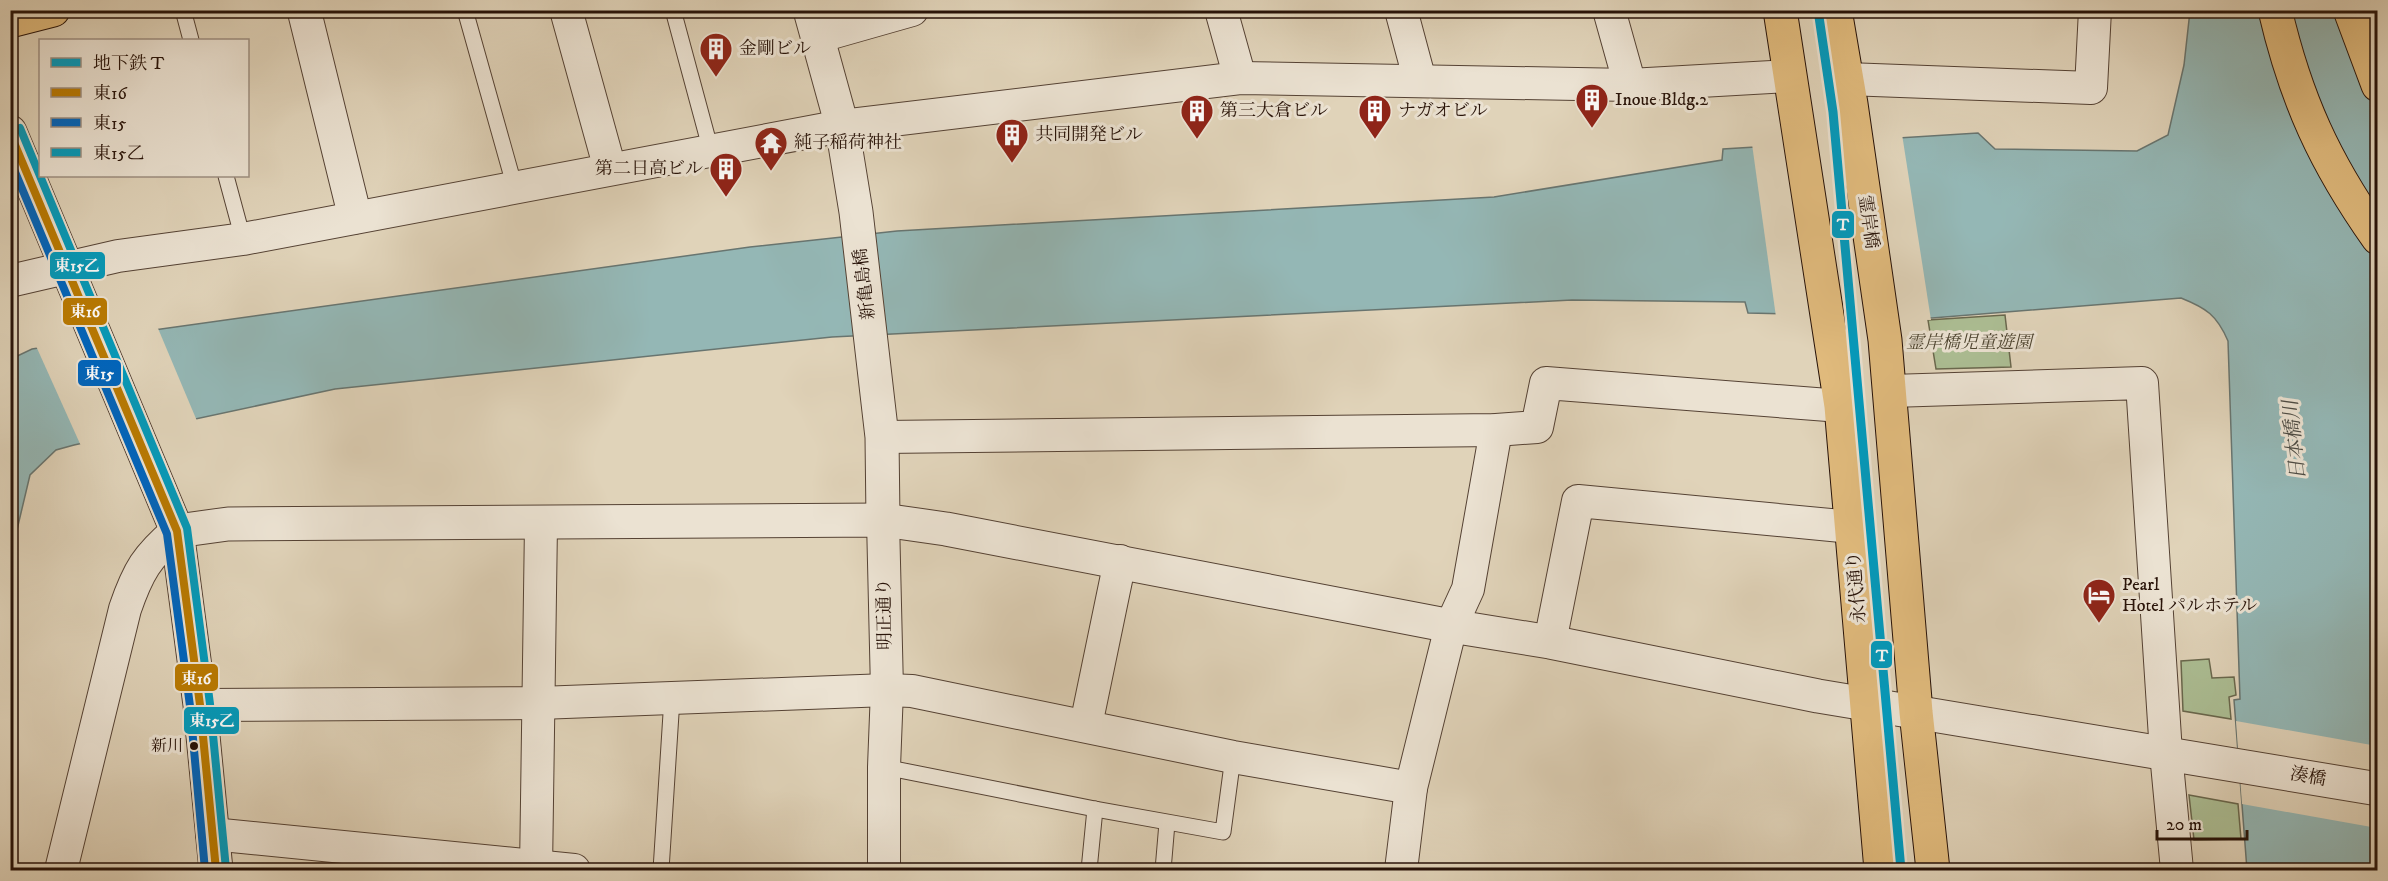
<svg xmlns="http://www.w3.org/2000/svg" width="2388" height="881" viewBox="0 0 2388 881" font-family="'IM FELL DW Pica','Noto Serif JP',serif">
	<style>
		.green { fill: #acbe94; stroke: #6a684e; stroke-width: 1.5 }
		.water { fill: #94b7b5; stroke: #687570; stroke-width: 1.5 }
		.pier { fill: #e0d3b9 }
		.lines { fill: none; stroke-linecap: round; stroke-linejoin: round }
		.service-casing { stroke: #554234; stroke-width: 17 }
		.minor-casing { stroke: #554234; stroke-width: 34 }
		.tertiary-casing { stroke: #554234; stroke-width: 35 }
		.primary-casing { stroke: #271208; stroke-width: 35 }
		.motorway-casing { stroke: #271208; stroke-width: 35 }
		.service { stroke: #ebe2d2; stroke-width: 15 }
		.minor { stroke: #ebe2d2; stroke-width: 32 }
		.tertiary { stroke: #ebe2d2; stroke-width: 33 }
		.primary { stroke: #e0ba7c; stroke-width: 33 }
		.motorway { stroke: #e0ba7c; stroke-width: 33 }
		.bus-1-casing { stroke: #ebe2d2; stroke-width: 12 }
		.bus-2-casing { stroke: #ebe2d2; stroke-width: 12 }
		.bus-3-casing { stroke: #ebe2d2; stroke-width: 12 }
		.bus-1 { stroke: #b97a02; stroke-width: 8 }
		.bus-2 { stroke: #0065bd; stroke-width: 8 }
		.bus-3 { stroke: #049aba; stroke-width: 8 }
		.metro-1-casing { stroke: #ebe2d2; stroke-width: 14 }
		.metro-1 { stroke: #009bbf; stroke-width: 9 }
		.bus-dot { fill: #271208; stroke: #ebe2d2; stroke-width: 2 }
		.labels { text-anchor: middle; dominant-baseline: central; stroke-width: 6; stroke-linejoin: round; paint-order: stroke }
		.bus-label { font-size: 16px; fill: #271208; stroke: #ebe2d2; text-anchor: end }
		.poi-label { font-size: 18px; fill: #271208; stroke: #ebe2d2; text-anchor: start }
		.street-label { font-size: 18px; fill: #271208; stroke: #ebe2d2 }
		.park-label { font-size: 18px; font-style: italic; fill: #4f4632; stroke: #ebe2d2 }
		.water-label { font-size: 20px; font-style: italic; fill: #4d4c45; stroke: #ebe2d2 }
		.line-badge { stroke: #ebe2d2; stroke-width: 2 }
		.badge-label { font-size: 16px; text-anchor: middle; font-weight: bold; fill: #fff }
	</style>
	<rect width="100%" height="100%" fill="#e0d3b9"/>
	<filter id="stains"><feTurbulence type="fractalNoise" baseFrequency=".00333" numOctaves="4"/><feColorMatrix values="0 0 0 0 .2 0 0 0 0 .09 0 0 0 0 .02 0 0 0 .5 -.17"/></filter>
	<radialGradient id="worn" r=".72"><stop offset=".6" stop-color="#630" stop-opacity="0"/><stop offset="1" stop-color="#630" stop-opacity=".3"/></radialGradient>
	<g class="green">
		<path d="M2005,315L2011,367L1936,369L1928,320Z"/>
		<path d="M2209,659L2212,678L2234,677L2236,695L2229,697L2231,719L2183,711L2181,661Z"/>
		<path d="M2189,795L2238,804L2241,839L2194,840Z"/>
	</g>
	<path class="water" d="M2190,11H2377V870H2247L2234,700L2240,699L2228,341C2217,315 2206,308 2181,298L1932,318L1748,313L1745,302L1572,300L832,337L335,389L74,445L56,450L30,475L11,555V359L32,349L154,330L750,247L897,231L1494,197L1722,160L1723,149L1978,133L1995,149L2137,151L2168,135L2184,65Z"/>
	<g class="pier">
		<path d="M1902,134L1931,320L1776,317L1752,144Z"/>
		<path d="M157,326L197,421L81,446L36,346Z"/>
		<path d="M2236,721L2377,746V828L2242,804Z"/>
	</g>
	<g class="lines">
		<g class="service-casing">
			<g id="service">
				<path d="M183,10L191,40"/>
				<path d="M465,10L515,188"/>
				<path d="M673,10L711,151"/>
				<path d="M226,176L243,239"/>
				<path d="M884,767L1095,809L1223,832L1233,757"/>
				<path d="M661,870L672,698"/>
				<path d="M1089,870L1095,809"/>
				<path d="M1163,870L1167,823"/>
			</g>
		</g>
		<g class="minor-casing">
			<g id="minor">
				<path d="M566,10L610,169"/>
				<path d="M1221,10L1240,78"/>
				<path d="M1401,10L1420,81"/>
				<path d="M1609,10L1630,85"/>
				<path d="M817,37L912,10"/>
				<path d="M1847,79L2091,88L2095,10"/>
				<path d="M10,281L118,256L243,239L842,126L1240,78L1630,85L1790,76"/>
				<path d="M1891,391L2142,383L2166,753L2177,870"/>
				<path d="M882,437L1496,430L1537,427L1546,383L1841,406"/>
				<path d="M883,520L887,690L884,767V870"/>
				<path d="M1550,642L1578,501L1852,527"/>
				<path d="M200,705L539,703L887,690L912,691L1233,757L1411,788"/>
				<path d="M1086,725L1120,561"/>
				<path d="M212,834L574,870"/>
				<path d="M61,870L125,609C138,571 147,556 177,531"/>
				<path d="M536,870L541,524"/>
				<path d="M1401,870L1411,788L1451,626L1468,589L1496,430"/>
			</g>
		</g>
		<g class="tertiary-casing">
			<g id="tertiary">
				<path d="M304,10L355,217"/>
				<path d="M810,10L842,126L856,212L882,437L883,520"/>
				<path d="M10,132L177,531L200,705L216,870"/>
				<path d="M177,531L228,524L883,520L946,529L1451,626L1550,642L1818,696L2378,789"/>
			</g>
		</g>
		<g class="primary-casing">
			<g id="primary">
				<path d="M1780,10L1841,406L1881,870"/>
				<path d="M1835,10L1851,104L1885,340L1916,712L1933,870"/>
				<path d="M10,21L53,10"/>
			</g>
		</g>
		<g class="motorway-casing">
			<g id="motorway">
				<path d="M2275,10C2296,100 2325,163 2378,238"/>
				<path d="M2350,10L2378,85"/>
			</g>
		</g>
		<use href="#service" class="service"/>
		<use href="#minor" class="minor"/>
		<use href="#tertiary" class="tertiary"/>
		<use href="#primary" class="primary"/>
		<use href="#motorway" class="motorway"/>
		<g class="bus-1-casing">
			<path id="bus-1" d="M10,133L177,531L200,705L216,870"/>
		</g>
		<g class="bus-2-casing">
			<path id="bus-2" d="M10,160L167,534L190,706L205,870"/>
		</g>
		<g class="bus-3-casing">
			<path id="bus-3" d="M20,128L187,528L210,704L226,869"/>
		</g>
		<use href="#bus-1" class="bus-1"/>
		<use href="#bus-2" class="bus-2"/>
		<use href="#bus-3" class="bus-3"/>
		<g class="metro-1-casing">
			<path id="metro-1" d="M1818,10L1833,112L1901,870"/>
		</g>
		<use href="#metro-1" class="metro-1"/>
	</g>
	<defs>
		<g id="building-pin" transform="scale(1.725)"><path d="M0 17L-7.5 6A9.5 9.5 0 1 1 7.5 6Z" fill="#8f2418" stroke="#ebe2d2"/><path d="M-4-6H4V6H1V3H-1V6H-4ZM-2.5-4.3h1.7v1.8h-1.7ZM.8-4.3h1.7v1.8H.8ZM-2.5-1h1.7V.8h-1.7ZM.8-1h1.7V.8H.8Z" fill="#fff"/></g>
		<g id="temple-pin" transform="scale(1.725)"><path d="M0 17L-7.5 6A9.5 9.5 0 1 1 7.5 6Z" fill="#8f2418" stroke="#ebe2d2"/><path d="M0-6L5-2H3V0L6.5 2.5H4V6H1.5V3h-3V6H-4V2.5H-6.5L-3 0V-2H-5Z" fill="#fff"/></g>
		<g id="hotel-pin" transform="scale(1.725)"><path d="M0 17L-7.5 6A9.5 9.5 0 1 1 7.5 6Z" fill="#8f2418" stroke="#ebe2d2"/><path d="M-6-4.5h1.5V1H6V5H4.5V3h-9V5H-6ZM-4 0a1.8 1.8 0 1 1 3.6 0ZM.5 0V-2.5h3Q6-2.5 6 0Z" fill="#fff"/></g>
	</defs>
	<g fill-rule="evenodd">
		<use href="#building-pin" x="716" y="49"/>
		<use href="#building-pin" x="1592" y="100"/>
		<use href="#building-pin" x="1197" y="111"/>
		<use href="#building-pin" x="1375" y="111"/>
		<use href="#building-pin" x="1012" y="135"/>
		<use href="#temple-pin" x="771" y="143"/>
		<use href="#building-pin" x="726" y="169"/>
		<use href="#hotel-pin" x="2099" y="595"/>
	</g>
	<circle class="bus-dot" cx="194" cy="746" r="5"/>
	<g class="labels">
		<g class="bus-label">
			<text x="183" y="746">新川</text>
		</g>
		<g class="poi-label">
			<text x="739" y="49">金剛ビル</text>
			<text x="1615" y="100">Inoue Bldg.2</text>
			<text x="1220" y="111">第三大倉ビル</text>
			<text x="1398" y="111">ナガオビル</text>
			<text x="1035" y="135">共同開発ビル</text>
			<text x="794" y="143">純子稲荷神社</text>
			<text x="703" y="169" text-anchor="end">第二日高ビル</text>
			<text x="2122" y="585">Pearl<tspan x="2122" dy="21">Hotel パルホテル</tspan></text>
		</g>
		<g class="street-label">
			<text transform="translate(1868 222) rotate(82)">霊岸橋</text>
			<text transform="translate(865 284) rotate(-97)">新亀島橋</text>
			<text transform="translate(1857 587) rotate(-95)">永代通り</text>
			<text transform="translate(885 614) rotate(-91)">明正通り</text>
			<text transform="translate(2308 777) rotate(10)">湊橋</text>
		</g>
		<g class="park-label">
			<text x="1969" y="343">霊岸橋児童遊園</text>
		</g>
		<g class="water-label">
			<text transform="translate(2295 440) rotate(-96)">日本橋川</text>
		</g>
	</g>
	<g class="line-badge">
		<rect x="1831" y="210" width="24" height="29" rx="6" fill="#009bbf"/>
		<rect x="49" y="251" width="57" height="29" rx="6" fill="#049aba"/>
		<rect x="62" y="297" width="46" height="29" rx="6" fill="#b97a02"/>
		<rect x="77" y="359" width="45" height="28" rx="6" fill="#0065bd"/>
		<rect x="1870" y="640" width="23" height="29" rx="6" fill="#009bbf"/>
		<rect x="174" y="663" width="45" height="29" rx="6" fill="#b97a02"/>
		<rect x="183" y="706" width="57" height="29" rx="6" fill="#049aba"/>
	</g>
	<g class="badge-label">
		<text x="1843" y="230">T</text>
		<text x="77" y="271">東15乙</text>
		<text x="85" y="317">東16</text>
		<text x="99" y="379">東15</text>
		<text x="1882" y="661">T</text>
		<text x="196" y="684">東16</text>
		<text x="212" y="726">東15乙</text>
	</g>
	<rect width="2388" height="881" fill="none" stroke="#e0d3b9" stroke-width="36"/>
	<rect x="12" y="12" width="2364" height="857" fill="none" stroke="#271208" stroke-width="3"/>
	<rect x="18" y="18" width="2352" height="845" fill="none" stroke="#271208" stroke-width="1.5"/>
	<rect x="39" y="39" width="210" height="138" fill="#ebe2d2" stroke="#9d8f81" stroke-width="1.5"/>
	<rect x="51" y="58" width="30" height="9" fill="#009bbf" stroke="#9d8f81" stroke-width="1.5"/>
	<text x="93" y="69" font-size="18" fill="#271208">地下鉄 T</text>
	<rect x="51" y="88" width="30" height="9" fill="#b97a02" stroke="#9d8f81" stroke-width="1.5"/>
	<text x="93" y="99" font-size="18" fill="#271208">東16</text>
	<rect x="51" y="118" width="30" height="9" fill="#0065bd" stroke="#9d8f81" stroke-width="1.5"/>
	<text x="93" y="129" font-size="18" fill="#271208">東15</text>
	<rect x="51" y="148" width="30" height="9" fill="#049aba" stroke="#9d8f81" stroke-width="1.5"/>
	<text x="93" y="159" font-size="18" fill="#271208">東15乙</text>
	<path d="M2157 830v9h90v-9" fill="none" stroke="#271208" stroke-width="3"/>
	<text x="2166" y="830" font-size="18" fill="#271208" stroke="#ebe2d2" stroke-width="4.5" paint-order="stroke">20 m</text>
	<rect width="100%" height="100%" filter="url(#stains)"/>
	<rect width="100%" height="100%" fill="url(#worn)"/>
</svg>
